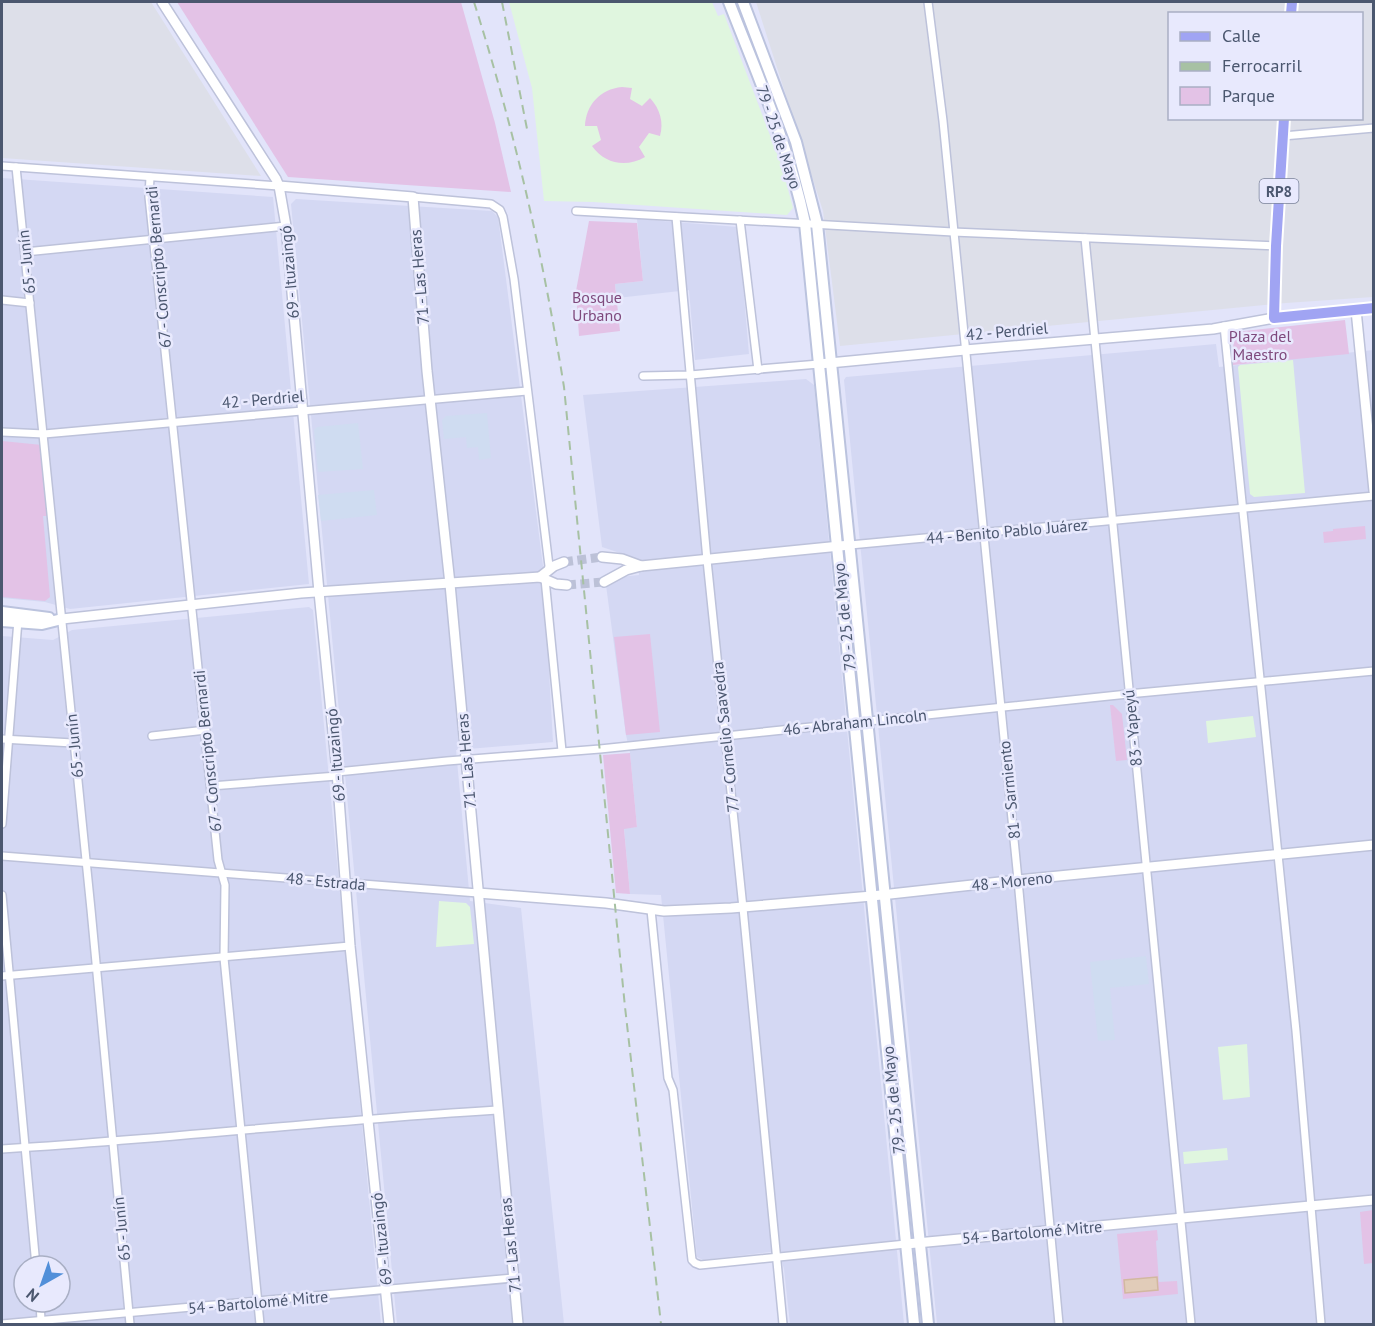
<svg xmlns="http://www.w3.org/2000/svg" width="1375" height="1326" viewBox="0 0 1375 1326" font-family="'PT Sans',sans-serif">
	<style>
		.residential { fill: #d4d8f3; fill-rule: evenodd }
		.commercial { fill: #cfdcf1 }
		.industrial { fill: #dddfe9; fill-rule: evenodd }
		.education { fill: #e0f6df }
		.green { fill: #e3c2e6 }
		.water { fill: #e1ccb9; stroke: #d2b8a0; stroke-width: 1.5 }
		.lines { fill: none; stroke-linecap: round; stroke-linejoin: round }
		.tertiary-tunnel { stroke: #bcc1d7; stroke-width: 9; stroke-dasharray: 9 4.5; stroke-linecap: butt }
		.minor-casing { stroke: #bdc2da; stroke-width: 10 }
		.tertiary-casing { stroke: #bdc2da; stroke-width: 12 }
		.secondary-casing { stroke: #bbc3de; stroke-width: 14 }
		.primary-casing { stroke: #fff; stroke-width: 14 }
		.minor { stroke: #fff; stroke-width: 7 }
		.tertiary { stroke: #fff; stroke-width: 9 }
		.secondary { stroke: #fff; stroke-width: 10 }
		.primary { stroke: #a0a4f3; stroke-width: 10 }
		.rail { stroke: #a7c1a3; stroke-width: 2; stroke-dasharray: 9 6; stroke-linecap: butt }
		.labels { text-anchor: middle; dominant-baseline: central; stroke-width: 5; stroke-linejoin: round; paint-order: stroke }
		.shield { fill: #e8e9fd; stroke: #7a839a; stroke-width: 1.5 }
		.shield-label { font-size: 15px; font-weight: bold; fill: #4b576f }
		.street-label { font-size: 16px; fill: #4b576f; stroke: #e8e9fd }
		.park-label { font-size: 16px; fill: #7f4a7d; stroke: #e8e9fd }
	</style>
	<rect width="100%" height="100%" fill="#e2e4fa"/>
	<g class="residential">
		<path d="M2,178L273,197L309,584L70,609L45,602L2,598Z"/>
		<path d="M296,199L492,211L498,217L543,566L553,742L456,750L470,901L521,908L564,1324H397L291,204Z"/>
		<path d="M637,219L738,227L749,354L695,360L689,290L617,298L615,284L643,281Z"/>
		<path d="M1216,344L1219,367L1373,350V1324H937L844,380L846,377Z"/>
		<path d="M806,379L814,385L904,1324H790L784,1269L779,1251L703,1260L697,1257L661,895L630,894L624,828L637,827L630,753L626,735L606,585L620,577L639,575L638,559L602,547L583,395Z"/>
		<path d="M309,607L313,610L381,1324H2V636L53,640L72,630ZM24,1266H60V1302H24Z"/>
	</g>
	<g class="commercial">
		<path d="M487,413L491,458L479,460L478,447L467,448L466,437L444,439L442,420L446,416Z"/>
		<path d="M358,423L363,469L318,472L314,430L317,427Z"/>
		<path d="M374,490L377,515L321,521L318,495Z"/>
		<path d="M1146,956L1149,984L1110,988L1115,1040L1098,1041L1090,962Z"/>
	</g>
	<g class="industrial">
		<path d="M2,2H151L261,176L2,158Z"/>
		<path d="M756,2H1373V297L1286,303L840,346L823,211ZM1170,14H1362V118H1170Z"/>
	</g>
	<g class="education">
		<path d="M509,2H712L718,16L724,14L782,167L793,208L787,215L593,202L544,201L532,88Z"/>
		<path d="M1293,360L1305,493L1254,497L1250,494L1238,367L1240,365Z"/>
		<path d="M1253,716L1256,737L1208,743L1206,721Z"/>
		<path d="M439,901L466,903L470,907L474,944L436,947Z"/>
		<path d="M1247,1044L1250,1097L1223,1100L1218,1047Z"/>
		<path d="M1227,1148L1228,1160L1184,1164L1183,1152Z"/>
	</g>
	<g class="green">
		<path d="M177,2H461L495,123L511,192L288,177Z"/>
		<path d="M622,87L632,88L630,99L642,106L650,98C660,109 664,122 660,136L649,133L639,147L645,157C626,168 605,164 592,146L601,140L597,126H585C586,105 600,89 622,87Z"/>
		<path d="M589,221L637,223L643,281L615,284L620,331L579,336L576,291Z"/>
		<path d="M1345,320L1349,354L1233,365C1232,351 1231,339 1244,331Z"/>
		<path d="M2,441L42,445L48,516H43L50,597L45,601L2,597Z"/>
		<path d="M1365,526L1366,539L1324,543L1323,532L1333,531V529Z"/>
		<path d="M650,634L660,732L626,735L614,637Z"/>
		<path d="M1110,705H1113L1122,714L1127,760L1116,761Z"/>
		<path d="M861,730L864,731L879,890L876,889Z"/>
		<path d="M630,753L637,827L624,829L630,894L616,893L603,755Z"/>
		<path d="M877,902L881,928L884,939L910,1195L906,1185Z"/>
		<path d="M1373,1210V1263L1364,1264L1360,1212Z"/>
		<path d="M1157,1230L1158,1240L1156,1241L1159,1282L1177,1281L1178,1294L1123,1299L1117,1234Z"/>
	</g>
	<path class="water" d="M1157,1277L1158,1290L1125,1293L1124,1280Z"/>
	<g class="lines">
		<g class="tertiary-tunnel">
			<path d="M564,562L602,557"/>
			<path d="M567,585L604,582"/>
		</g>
		<g class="minor-casing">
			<g id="minor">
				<path d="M928,2L943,121L1018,880L1059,1324"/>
				<path d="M1283,136L1374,128"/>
				<path d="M2,166L279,186"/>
				<path d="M16,167C56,553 95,938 130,1324"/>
				<path d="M150,177L149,197L218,860L225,885L224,958L260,1324"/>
				<path d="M413,197L491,204L500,210L503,217L514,279L549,566L548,571"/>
				<path d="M576,211L953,232L1276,246"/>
				<path d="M676,217L707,560L743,908L783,1324"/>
				<path d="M740,220L758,370"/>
				<path d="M1085,238L1191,1324"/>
				<path d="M25,252L286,226"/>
				<path d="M2,300L30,303"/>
				<path d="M1224,326L1296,1031L1321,1324"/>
				<path d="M643,376L690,375L819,364"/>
				<path d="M2,432L44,434L527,391"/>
				<path d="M850,545L1374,496"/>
				<path d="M545,579L562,751"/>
				<path d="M152,736L206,730"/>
				<path d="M2,739L73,743"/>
				<path d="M337,772L447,761L600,749L1128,694L1374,671"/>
				<path d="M211,786L337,776"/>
				<path d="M2,824L18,620"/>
				<path d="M2,856L478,893"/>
				<path d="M2,895L36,1266"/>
				<path d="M651,910L668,1078L673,1090L692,1260L695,1263L700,1265L906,1244"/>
				<path d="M2,976L350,946"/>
				<path d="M2,1149C167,1139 332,1120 497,1110"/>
				<path d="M40,1302L41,1321"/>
				<path d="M2,1324L514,1278"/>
			</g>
		</g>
		<g class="tertiary-casing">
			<g id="tertiary">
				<path d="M162,2L276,179L279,186L286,226L319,592L337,772L350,946L389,1324"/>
				<path d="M279,186L413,197L427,371L450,584L518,1324"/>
				<path d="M1356,310L1374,491"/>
				<path d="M819,364L965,350L1213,329L1274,318"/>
				<path d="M602,557L622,559L641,566"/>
				<path d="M540,577L554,566L564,562"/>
				<path d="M604,582L626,570L641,566L850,545"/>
				<path d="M62,619L301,593L540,577L556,584L567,585"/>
				<path d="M478,893L606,903L664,911L731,908L872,896L1018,880L1374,845"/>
				<path d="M906,1244L1374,1200"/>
			</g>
		</g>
		<g class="secondary-casing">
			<g id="secondary">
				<path d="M729,2C757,74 789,146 805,223L914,1324"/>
				<path d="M743,2L796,142L817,224L928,1324"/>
				<path d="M2,612L49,618"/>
				<path d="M2,621L42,624L62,619"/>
			</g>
		</g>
		<g class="primary-casing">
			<g id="primary">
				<path d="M1291,14L1292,2"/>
				<path d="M1284,118L1276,246L1274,318L1374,308"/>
			</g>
		</g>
		<use href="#minor" class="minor"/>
		<use href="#tertiary" class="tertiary"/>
		<use href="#secondary" class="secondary"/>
		<use href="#primary" class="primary"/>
		<g class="rail">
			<path d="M474,2C514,128 543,256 564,387L625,1007L661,1324"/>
			<path d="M502,2L528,134"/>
		</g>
	</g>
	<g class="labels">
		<rect class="shield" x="1259.5" y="179" width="39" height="24" rx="4.5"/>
		<g class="shield-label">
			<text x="1279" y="191">RP8</text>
		</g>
		<g class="street-label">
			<text transform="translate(779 137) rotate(71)">79 - 25 de Mayo</text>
			<text transform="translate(26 262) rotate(-96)">65 - Junín</text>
			<text transform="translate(158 267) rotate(-95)">67 - Conscripto Bernardi</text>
			<text transform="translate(289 272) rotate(-95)">69 - Ituzaingó</text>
			<text transform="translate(419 277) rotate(-95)">71 - Las Heras</text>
			<text transform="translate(1007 331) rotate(-5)">42 - Perdriel</text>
			<text transform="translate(263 399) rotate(-5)">42 - Perdriel</text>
			<text transform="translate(1007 531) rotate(-5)">44 - Benito Pablo Juárez</text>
			<text transform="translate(844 617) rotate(-96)">79 - 25 de Mayo</text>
			<text transform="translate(855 722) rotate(-6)">46 - Abraham Lincoln</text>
			<text transform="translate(1132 728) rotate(-96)">83 - Yapeyú</text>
			<text transform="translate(725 737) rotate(-96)">77 - Cornelio Saavedra</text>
			<text transform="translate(74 746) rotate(-96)">65 - Junín</text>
			<text transform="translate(207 751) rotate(-96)">67 - Conscripto Bernardi</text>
			<text transform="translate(335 755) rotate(-95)">69 - Ituzaingó</text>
			<text transform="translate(466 761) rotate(-95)">71 - Las Heras</text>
			<text transform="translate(1009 790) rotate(-96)">81 - Sarmiento</text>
			<text transform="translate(326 881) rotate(5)">48 - Estrada</text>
			<text transform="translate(1012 881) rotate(-6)">48 - Moreno</text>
			<text transform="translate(893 1100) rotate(-96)">79 - 25 de Mayo</text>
			<text transform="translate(121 1229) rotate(-96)">65 - Junín</text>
			<text transform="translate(1032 1232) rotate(-5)">54 - Bartolomé Mitre</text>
			<text transform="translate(381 1239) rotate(-96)">69 - Ituzaingó</text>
			<text transform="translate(510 1245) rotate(-96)">71 - Las Heras</text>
			<text transform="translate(258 1302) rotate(-5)">54 - Bartolomé Mitre</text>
		</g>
		<g class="park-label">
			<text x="597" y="297">Bosque<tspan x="597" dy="18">Urbano</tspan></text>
			<text x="1260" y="336">Plaza del<tspan x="1260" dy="18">Maestro</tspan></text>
		</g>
	</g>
	<rect width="1375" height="1326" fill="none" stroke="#4b576f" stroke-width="6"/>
	<rect x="1168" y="12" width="195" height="108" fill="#e8e9fd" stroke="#a9afc4" stroke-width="1.5"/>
	<rect x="1180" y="32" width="30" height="9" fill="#a0a4f3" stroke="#a9afc4" stroke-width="1.5"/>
	<text x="1222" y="42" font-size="18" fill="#4b576f">Calle</text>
	<rect x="1180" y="62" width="30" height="9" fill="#a7c1a3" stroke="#a9afc4" stroke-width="1.5"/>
	<text x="1222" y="72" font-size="18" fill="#4b576f">Ferrocarril</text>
	<rect x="1180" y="87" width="30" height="18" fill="#e3c2e6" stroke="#a9afc4" stroke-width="1.5"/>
	<text x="1222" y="102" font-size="18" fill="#4b576f">Parque</text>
	<g transform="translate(42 1284) rotate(220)"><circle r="28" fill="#e8e9fd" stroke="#a9afc4" stroke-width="1.5"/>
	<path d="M0-4.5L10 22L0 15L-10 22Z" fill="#518fd9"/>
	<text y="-9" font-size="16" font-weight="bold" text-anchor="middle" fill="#4b576f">N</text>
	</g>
</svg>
